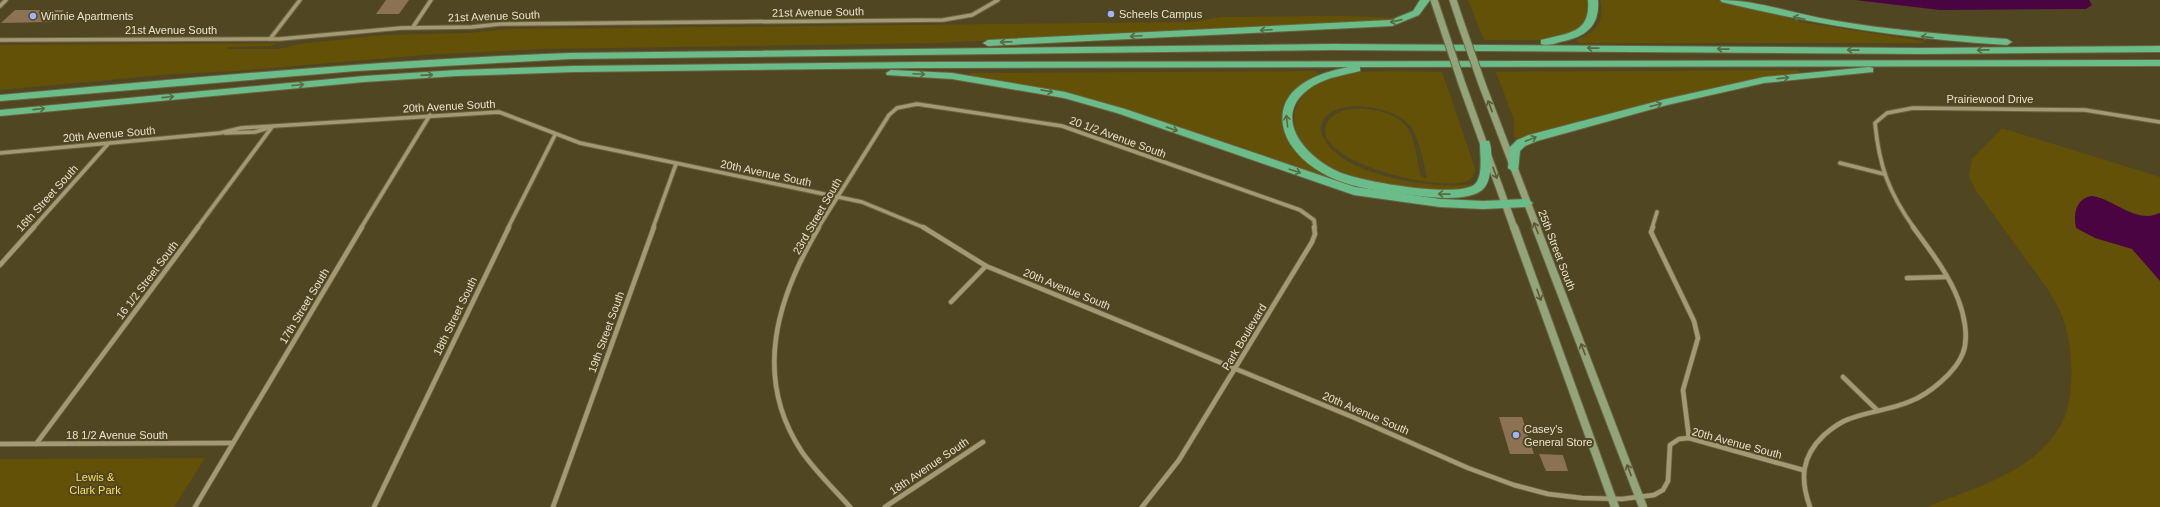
<svg xmlns="http://www.w3.org/2000/svg" width="2160" height="507" viewBox="0 0 2160 507" font-family="Arial,sans-serif">
	<style>
		.green { fill: #625106 }
		.water { fill: #4a0441 }
		.building { fill: #8a7252 }
		.lines { fill: none; stroke-linecap: round; stroke-linejoin: round }
		.minor-far1-casing { stroke: #6a6242; stroke-width: 5.5 }
		.minor-casing { stroke: #6a6242; stroke-width: 6 }
		.secondary-far1-casing { stroke: #6a6242; stroke-width: 9 }
		.secondary-casing { stroke: #6a6242; stroke-width: 10 }
		.motorway-casing { stroke: #6a6242; stroke-width: 2 }
		.minor-far1 { stroke: #a39972; stroke-width: 3.5 }
		.minor { stroke: #a39972; stroke-width: 4.5 }
		.secondary-far1 { stroke: #92a479; stroke-width: 7 }
		.secondary { stroke: #92a479; stroke-width: 8 }
		.motorway { fill: #6abd88; fill-rule: evenodd }
		.secondary-bridge-casing { stroke: #6a6242; stroke-width: 9; stroke-linecap: butt }
		.secondary-bridge { stroke: #92a479; stroke-width: 7 }
		.oneway { stroke: #586a41 }
		.oneway2 { stroke: #5d5933 }
		.poi-dot { fill: #a2b2fd; stroke: #504622; stroke-width: 1.5 }
		.labels { text-anchor: middle; dominant-baseline: central; stroke-width: 4; stroke-linejoin: round; paint-order: stroke }
		.street-label { font-size: 11px; fill: #e7e1cd; stroke: #504622 }
		.poi-label { font-size: 11px; fill: #e7e1cd; stroke: #504622; text-anchor: start }
		.park-label { font-size: 11px; fill: #fedd62; stroke: #504622 }
	</style>
	<rect width="100%" height="100%" fill="#504622"/>
	<g class="green">
		<path d="M1468,0H1589L1588,21L1574,33L1543,40H1484Z"/>
		<path d="M1600,0H1716L1807,23L1923,41L1924,43H1579L1576,40C1596,32 1605,22 1600,0Z"/>
		<path d="M1342,16L1398,18L1391,21L938,43L542,49L424,55L237,71L173,74L0,90V45L277,43L272,46L228,47L226,49H278L300,44L382,35L467,33L511,29L1190,22L1221,17Z"/>
		<path d="M1797,70L1801,73L1761,78L1517,138L1514,137V120L1496,72Z"/>
		<path d="M1316,71L1319,74C1309,80 1296,86 1289,96C1275,118 1286,145 1305,159C1314,167 1326,173 1337,179L1334,181L1110,104L1062,91L969,76L971,73Z"/>
		<path d="M1442,72L1475,168V172C1474,174 1472,178 1470,180C1448,195 1303,161 1328,121C1341,101 1392,108 1405,125C1416,138 1417,162 1421,177L1427,178C1425,167 1418,136 1412,128C1397,105 1327,94 1321,127C1320,133 1324,139 1327,144C1350,176 1434,190 1472,184L1474,186C1459,194 1439,190 1423,189C1393,187 1359,182 1332,168C1273,137 1286,81 1351,73C1381,70 1412,72 1442,72Z"/>
		<path d="M2002,128L2160,177V507H1927C1964,492 2007,480 2038,453C2047,445 2056,434 2062,423C2076,396 2073,343 2062,316C2052,291 2034,271 2019,250C2005,230 1991,211 1976,191L1969,176L1972,159Z"/>
		<path d="M205,458L174,507H0V459Z"/>
	</g>
	<g class="water">
		<path d="M1855,0H2089L2092,5L2086,9L1940,10Z"/>
		<path d="M2091,196C2111,198 2127,216 2148,216C2152,216 2156,214 2160,213V281L2132,249L2095,238L2076,228C2073,214 2076,199 2091,196Z"/>
	</g>
	<g class="building">
		<path d="M386,0H409L399,14H376Z"/>
		<path d="M15,10H64L52,22L1,23Z"/>
		<path d="M1499,417H1522L1534,454H1510Z"/>
		<path d="M1539,454L1563,455L1568,471H1546Z"/>
	</g>
	<g class="lines">
		<g class="minor-far1-casing">
			<g id="minor-far1">
				<path d="M0,6L6,0"/>
				<path d="M413,27L431,0"/>
				<path d="M270,39L300,0"/>
				<path d="M0,40L280,39L401,28L472,27L500,24L943,20L972,15L998,0"/>
				<path d="M225,133L255,132L268,128"/>
				<path d="M0,153L220,133L241,128L499,112L580,143L862,202L925,228"/>
				<path d="M1840,163L1884,174"/>
				<path d="M33,228L108,144"/>
				<path d="M197,228L272,127"/>
				<path d="M361,228L430,115"/>
				<path d="M508,228L555,135"/>
				<path d="M653,228L676,164"/>
				<path d="M818,228L889,115L897,108L917,104L1062,126L1300,210L1314,220L1315,228"/>
				<path d="M1652,228L1657,212"/>
				<path d="M1914,228C1889,193 1879,166 1875,123L1887,113L1913,108L2085,110L2160,122"/>
			</g>
		</g>
		<g class="minor-casing">
			<g id="minor">
				<path d="M819,227C777,298 752,377 802,452C816,472 834,489 850,507"/>
				<path d="M923,227L986,266L1355,418L1468,468L1514,485L1548,494L1582,498L1622,499L1654,495L1663,490L1668,481L1670,445L1679,439L1689,438L1803,470"/>
				<path d="M1653,227L1651,232L1694,321L1698,338L1683,390L1689,438"/>
				<path d="M0,265L34,227"/>
				<path d="M1907,278L1946,277"/>
				<path d="M951,302L986,266"/>
				<path d="M1843,377L1877,410"/>
				<path d="M0,444L233,443"/>
				<path d="M36,444L198,227"/>
				<path d="M195,507L362,227"/>
				<path d="M374,507L509,227"/>
				<path d="M553,507L654,227"/>
				<path d="M885,507L983,442"/>
				<path d="M1142,507L1179,460L1312,242L1315,234L1314,227"/>
				<path d="M1810,507C1800,479 1801,457 1824,435C1831,429 1840,422 1849,419C1869,411 1891,410 1911,401C1929,394 1956,372 1963,353C1969,337 1964,314 1958,299C1948,273 1929,249 1913,227"/>
			</g>
		</g>
		<g class="secondary-far1-casing">
			<g id="secondary-far1">
				<path d="M1434,0L1441,21"/>
				<path d="M1453,0L1460,21"/>
				<path d="M1462,84L1514,228"/>
				<path d="M1482,84L1537,228"/>
			</g>
		</g>
		<g class="secondary-casing">
			<g id="secondary">
				<path d="M1514,227L1615,507"/>
				<path d="M1536,227L1643,507"/>
			</g>
		</g>
		<g class="motorway-casing">
			<g id="motorway">
				<path d="M1420,0H1430L1419,15L1392,26L988,46L983,43L988,40L1391,20L1413,11Z"/>
				<path d="M1588,0H1598C1600,27 1585,37 1560,42C1554,44 1548,46 1541,44V40C1567,33 1591,34 1588,0Z"/>
				<path d="M1720,0C1757,0 1795,14 1831,20C1889,30 1948,35 2007,39L2012,42L2007,45C1910,39 1816,25 1722,2Z"/>
				<path d="M1334,44L1923,48L2160,46V52L1923,54L1334,50L570,59L356,71L0,101V95C190,78 379,60 570,53Z"/>
				<path d="M2160,60V66L1360,67V71C1344,75 1328,77 1313,86C1268,115 1305,157 1339,172C1358,181 1463,200 1476,183C1483,174 1480,155 1480,144L1481,141H1489C1492,147 1491,158 1491,165C1490,173 1489,183 1484,188C1471,203 1428,197 1410,195C1367,190 1318,184 1291,145C1284,134 1281,123 1283,111C1289,82 1324,72 1348,67L919,68L574,72L457,76L364,82L0,116V110L364,76L457,70L574,66L919,62Z"/>
				<path d="M1869,67L1873,68V72L1764,83L1667,105L1537,141L1525,146L1520,151L1518,171L1514,172L1508,168L1510,147L1517,140L1529,135L1666,99L1764,77Z"/>
				<path d="M891,70L952,73L1065,92L1125,109L1355,187L1440,199L1483,201L1527,199L1533,203L1527,207L1483,209L1440,207L1354,195L1117,113L1064,98L952,79L887,75L886,73Z"/>
			</g>
		</g>
		<use href="#minor-far1" class="minor-far1"/>
		<use href="#minor" class="minor"/>
		<use href="#secondary-far1" class="secondary-far1"/>
		<use href="#secondary" class="secondary"/>
		<use href="#motorway" class="motorway"/>
		<g class="secondary-bridge-casing">
			<g id="secondary-bridge">
				<path d="M1441,21L1462,84"/>
				<path d="M1460,21L1482,84"/>
			</g>
		</g>
		<use href="#secondary-bridge" class="secondary-bridge"/>
	</g>
	<defs><path id="oneway-shaft" d="M-6 0H5M1.5-3L5.5 0L1.5 3" fill="none" stroke-width="1.6" stroke-linecap="round" stroke-linejoin="round"/></defs>
	<g class="oneway">
		<use href="#oneway-shaft" transform="translate(1799 18) rotate(-168)"/>
		<use href="#oneway-shaft" transform="translate(1396 21) rotate(167)"/>
		<use href="#oneway-shaft" transform="translate(1266 30) rotate(177)"/>
		<use href="#oneway-shaft" transform="translate(1136 36) rotate(177)"/>
		<use href="#oneway-shaft" transform="translate(1927 37) rotate(-173)"/>
		<use href="#oneway-shaft" transform="translate(1006 42) rotate(178)"/>
		<use href="#oneway-shaft" transform="translate(1593 48) rotate(-179)"/>
		<use href="#oneway-shaft" transform="translate(1723 49) rotate(-179)"/>
		<use href="#oneway-shaft" transform="translate(1853 50) rotate(-179)"/>
		<use href="#oneway-shaft" transform="translate(1983 50) rotate(179)"/>
		<use href="#oneway-shaft" transform="translate(919 74) rotate(3)"/>
		<use href="#oneway-shaft" transform="translate(427 75) rotate(-4)"/>
		<use href="#oneway-shaft" transform="translate(1783 78) rotate(-7)"/>
		<use href="#oneway-shaft" transform="translate(298 85) rotate(-5)"/>
		<use href="#oneway-shaft" transform="translate(1047 91) rotate(11)"/>
		<use href="#oneway-shaft" transform="translate(168 97) rotate(-6)"/>
		<use href="#oneway-shaft" transform="translate(1656 105) rotate(-15)"/>
		<use href="#oneway-shaft" transform="translate(39 109) rotate(-6)"/>
		<use href="#oneway-shaft" transform="translate(1287 121) rotate(-96)"/>
		<use href="#oneway-shaft" transform="translate(1172 129) rotate(19)"/>
		<use href="#oneway-shaft" transform="translate(1531 139) rotate(-22)"/>
		<use href="#oneway-shaft" transform="translate(1295 171) rotate(18)"/>
		<use href="#oneway-shaft" transform="translate(1444 194) rotate(-179)"/>
	</g>
	<g class="oneway2">
		<use href="#oneway-shaft" transform="translate(1490 106) rotate(-111)"/>
		<use href="#oneway-shaft" transform="translate(1495 173) rotate(71)"/>
		<use href="#oneway-shaft" transform="translate(1536 228) rotate(-111)"/>
		<use href="#oneway-shaft" transform="translate(1539 295) rotate(70)"/>
		<use href="#oneway-shaft" transform="translate(1583 349) rotate(-111)"/>
		<use href="#oneway-shaft" transform="translate(1629 470) rotate(-111)"/>
	</g>
	<g class="poi-dot">
		<circle cx="1111" cy="14" r="4"/>
		<circle cx="33" cy="16" r="4"/>
		<circle cx="1516" cy="435" r="4"/>
	</g>
	<g class="labels">
		<g class="street-label">
			<text transform="translate(818 12) rotate(-1)">21st Avenue South</text>
			<text transform="translate(494 16) rotate(-2)">21st Avenue South</text>
			<text x="171" y="30">21st Avenue South</text>
			<text x="1990" y="99">Prairiewood Drive</text>
			<text transform="translate(449 106) rotate(-3)">20th Avenue South</text>
			<text transform="translate(109 134) rotate(-5)">20th Avenue South</text>
			<text transform="translate(1118 137) rotate(20)">20 1/2 Avenue South</text>
			<text transform="translate(766 173) rotate(12)">20th Avenue South</text>
			<text transform="translate(47 198) rotate(-48)">16th Street South</text>
			<text transform="translate(817 216) rotate(-60)">23rd Street South</text>
			<text transform="translate(1557 250) rotate(69)">25th Street South</text>
			<text transform="translate(147 280) rotate(-53)">16 1/2 Street South</text>
			<text transform="translate(1067 289) rotate(22)">20th Avenue South</text>
			<text transform="translate(304 306) rotate(-59)">17th Street South</text>
			<text transform="translate(455 316) rotate(-64)">18th Street South</text>
			<text transform="translate(606 332) rotate(-70)">19th Street South</text>
			<text transform="translate(1244 337) rotate(-59)">Park Boulevard</text>
			<text transform="translate(1366 413) rotate(23)">20th Avenue South</text>
			<text x="117" y="435">18 1/2 Avenue South</text>
			<text transform="translate(1737 443) rotate(15)">20th Avenue South</text>
			<text transform="translate(929 466) rotate(-34)">18th Avenue South</text>
		</g>
		<g class="poi-label">
			<text x="1119" y="14">Scheels Campus</text>
			<text x="41" y="16">Winnie Apartments</text>
			<text x="1524" y="429">Casey's<tspan x="1524" dy="13">General Store</tspan></text>
		</g>
		<g class="park-label">
			<text x="95" y="477">Lewis &amp;<tspan x="95" dy="13">Clark Park</tspan></text>
		</g>
	</g>
</svg>
